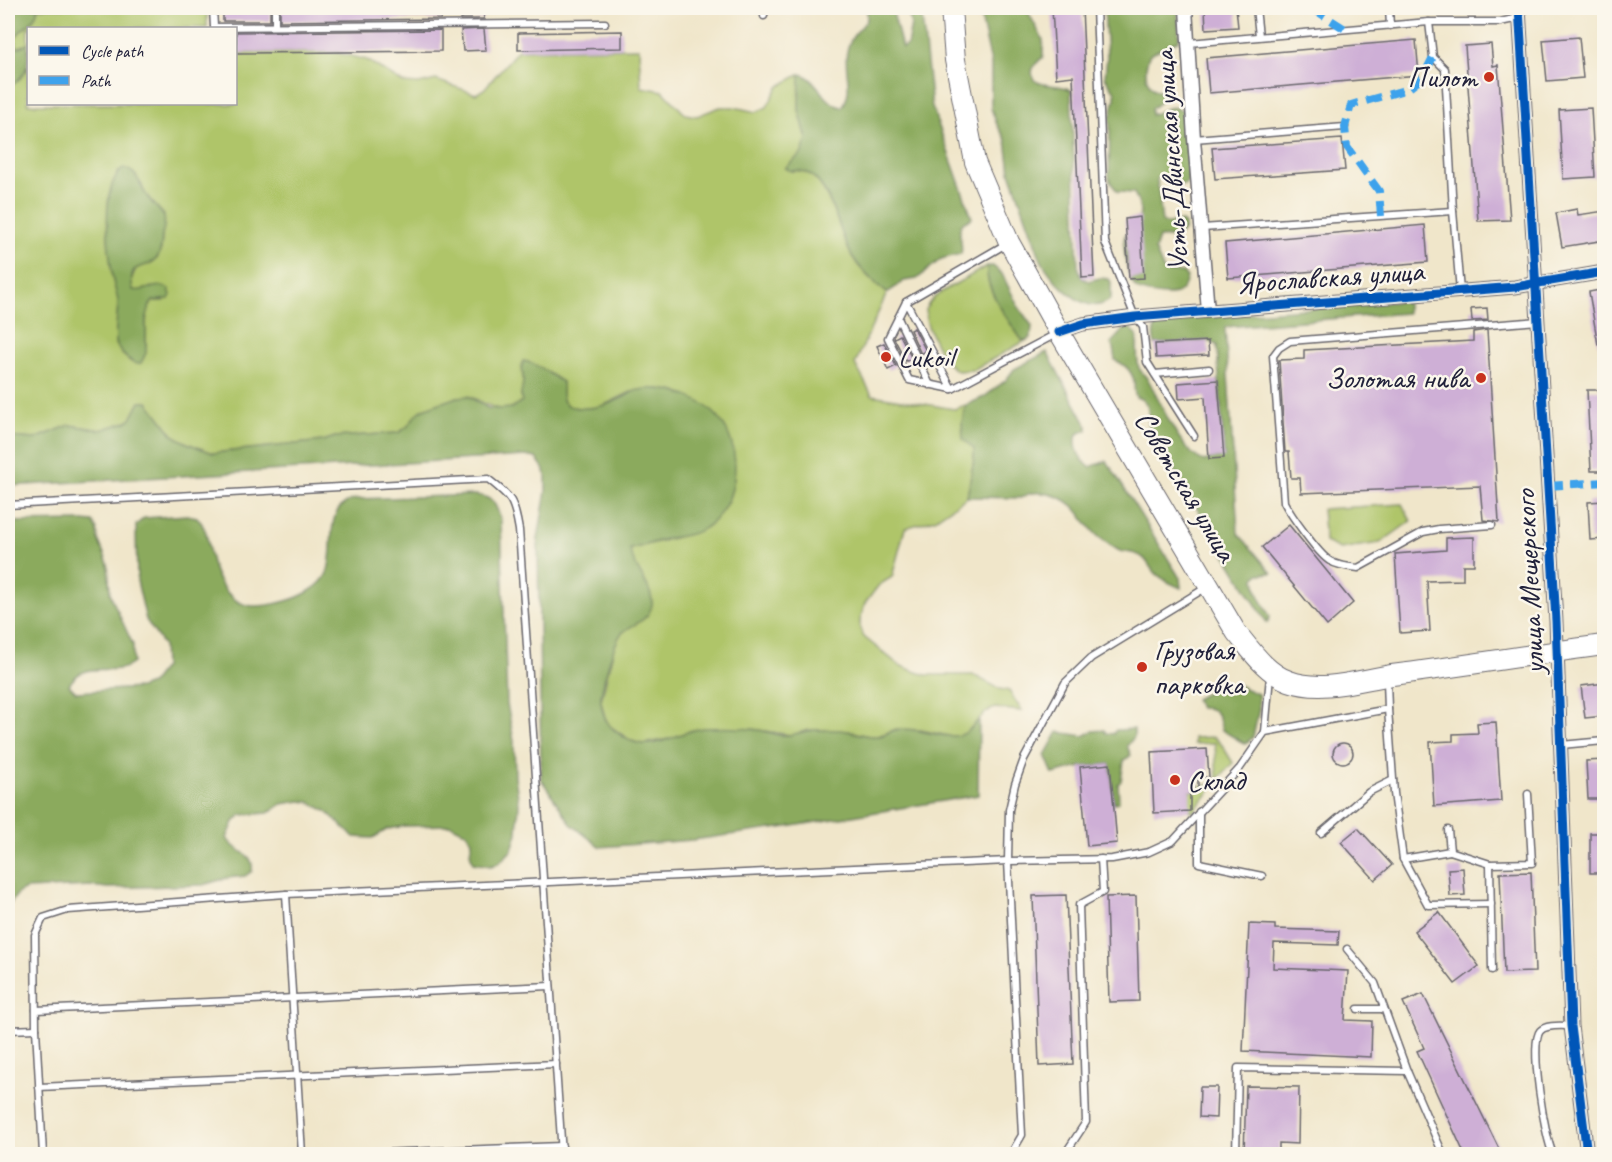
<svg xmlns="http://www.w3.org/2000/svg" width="1612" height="1162" viewBox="0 0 1612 1162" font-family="Caveat,sans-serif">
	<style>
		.green { fill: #afc569; stroke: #687452; stroke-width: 1.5; fill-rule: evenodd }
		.forest { fill: #8baa5d; stroke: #56664c; stroke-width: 1.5 }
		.building { fill: #ceafd6 }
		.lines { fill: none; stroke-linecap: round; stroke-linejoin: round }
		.lane-casing { stroke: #6a676d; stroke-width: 9 }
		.street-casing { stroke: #6a676d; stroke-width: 15 }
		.primary-casing { stroke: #6a676d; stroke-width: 22 }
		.lane { stroke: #fff; stroke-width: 6 }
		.street { stroke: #fff; stroke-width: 12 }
		.primary { stroke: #fff; stroke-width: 20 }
		.quiet { stroke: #3ea2ec; stroke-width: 8; stroke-dasharray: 15 8; stroke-linecap: butt }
		.cycleway-casing { stroke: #fbf7ec; stroke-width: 13 }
		.cycleway { stroke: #0057b8; stroke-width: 9 }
		.poi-dot { fill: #c8321e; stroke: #fbf7ec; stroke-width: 2 }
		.labels { text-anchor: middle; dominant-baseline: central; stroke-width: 5; stroke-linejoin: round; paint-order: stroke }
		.poi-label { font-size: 30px; fill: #22223b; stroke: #fbf7ec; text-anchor: start }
		.street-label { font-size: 30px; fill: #22223b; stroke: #fbf7ec }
	</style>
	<rect width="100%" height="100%" fill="#fbf7ec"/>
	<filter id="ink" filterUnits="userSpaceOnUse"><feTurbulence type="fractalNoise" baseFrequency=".0167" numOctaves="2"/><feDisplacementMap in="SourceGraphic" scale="12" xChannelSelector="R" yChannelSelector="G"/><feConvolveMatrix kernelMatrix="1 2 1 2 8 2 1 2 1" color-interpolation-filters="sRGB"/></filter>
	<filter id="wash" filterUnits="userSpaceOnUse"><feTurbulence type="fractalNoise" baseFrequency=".008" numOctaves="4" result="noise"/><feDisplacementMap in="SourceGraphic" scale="24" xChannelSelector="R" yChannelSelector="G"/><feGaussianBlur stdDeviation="1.35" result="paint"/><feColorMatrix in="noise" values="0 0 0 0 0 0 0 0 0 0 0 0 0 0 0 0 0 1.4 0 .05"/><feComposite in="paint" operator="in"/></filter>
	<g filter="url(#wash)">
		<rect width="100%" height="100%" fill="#f0e6ca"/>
		<g class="green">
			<path d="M38,8H207V28H28V44L17,48L15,39C23,23 32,30 38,8Z"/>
			<path d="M639,48L641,87L663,91L685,114L697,116L720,107H734L756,112L767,107L778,87L800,74L799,110L807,139L802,154L785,168L791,171C828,164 837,231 852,256C861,271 873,282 887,293L855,364L872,395L954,409L966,405L962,422L969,443L974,449V459L967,497L935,519L905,528L892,577L879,585L865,603L860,620V629L864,637L899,665L916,672L927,675H973L1000,689L1009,691L1022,711L995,708L986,712L967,732L959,736H949L921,730L896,729L878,736H868L849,731L828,730H809L791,735L752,729L713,728L692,730L669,739L641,744L632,741L610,726L605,718L601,701L613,651L619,636L629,627L638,623L652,604L647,585L630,557V549L693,533L728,502L734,478L718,417L702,404L677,392L659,389L631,392L596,409L570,407L565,403L562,397V382C549,374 538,366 523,361C519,369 524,373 523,381C523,390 519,393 522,401C502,420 487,402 468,396L415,416L407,427L398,433L335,437L323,441L213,453L187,443L173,435L148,402H140L132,417L126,422L101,430L70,425L35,439L8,437V88L16,82L28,67V104H236V53L334,52L367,60L403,83L419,84L436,80L476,94L484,89L518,50ZM118,172L141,183L145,194L164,215L161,249L157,259L137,266L131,280L133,291H145L151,287L164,301H153C143,312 147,333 146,347L131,362L122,354L116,344L118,299L113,281L108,236L109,195Z"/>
			<path d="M987,266C984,289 1009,321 1022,340H1027L973,370L958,371C945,364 939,351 933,338C919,310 925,301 950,287C963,280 975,273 987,266Z"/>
			<path d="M1402,504L1411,521L1380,543L1340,549L1325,542L1322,509Z"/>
			<path d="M1214,737L1222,745L1233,763L1217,780L1215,743L1194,744V738Z"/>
			<path d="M1210,785V791L1193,812L1190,811L1188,791L1198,790V786Z"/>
		</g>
		<g class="forest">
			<path d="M8,8H38C32,30 23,23 15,39L17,48L28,44C29,66 28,75 8,88Z"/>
			<path d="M867,8H892L902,48L907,45L911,25L907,8H921L932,107L972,218L961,224C957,235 964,244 961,254L941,259L917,279L904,281L887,293C873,282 861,271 852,256C837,232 829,164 791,171L785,168L802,153L807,139L799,110L800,74C817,76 824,105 842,107C855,89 843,70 847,51C850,34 861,30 867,19Z"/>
			<path d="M979,8H1026L1043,40V57C1035,64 1029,69 1034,80C1045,88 1060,83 1071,90L1078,266L1082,278L1088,281L1100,278L1109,279L1111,282V299C1087,321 1051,279 1041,260L1010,172L1006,140L997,125L991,108V63Z"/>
			<path d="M1104,8H1178L1179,40L1150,54C1145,64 1143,82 1154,89C1157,91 1160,91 1163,94L1164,99L1151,109V115C1164,111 1171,102 1185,112L1188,181L1184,185C1173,184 1170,174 1160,175L1157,179L1162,222L1168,224L1181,221L1185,225L1184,230L1176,237L1159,238L1155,250L1164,271L1183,273L1187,277C1186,283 1184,290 1178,293C1171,297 1144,294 1137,289C1128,281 1122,247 1125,235L1136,228C1142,213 1141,207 1134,193L1118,192L1110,182L1109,177L1110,118L1115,99V92L1105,77L1107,56Z"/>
			<path d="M124,168C142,175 137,183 147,196C150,201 163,213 164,217C166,223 163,230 162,236C161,244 162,251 157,258C146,273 126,258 133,290C146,293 157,281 169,289L171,295L169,299L153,301L150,305L146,320V353L141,363L136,364C129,360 119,354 117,345C113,332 118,316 118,303C118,295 114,288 113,280C109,254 98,185 124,168Z"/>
			<path d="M987,266H993L1002,274L1018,306L1032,326L1031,337L1027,340H1022C1009,321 984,289 987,266Z"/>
			<path d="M1407,301V313L1225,327L1238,533L1272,573L1259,574L1255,578L1257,591L1270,617L1267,623L1151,433C1144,420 1156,403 1136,397C1133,391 1135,388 1134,382C1132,370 1124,364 1115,360L1112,342L1125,328H1130L1137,336C1138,346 1136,359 1139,368C1142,374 1148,378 1150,383C1160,402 1183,457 1205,461L1209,459L1224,457L1217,345L1208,341L1155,344C1152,334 1153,327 1162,320Z"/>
			<path d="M1047,352L1087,426V430L1077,434C1073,447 1080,460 1090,467L1107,461L1180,578L1181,588C1169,583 1159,578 1151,568C1148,564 1146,559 1142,557C1135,552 1127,553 1120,551C1113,548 1106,542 1100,538C1088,528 1083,515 1073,506C1061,495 1034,487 1021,498L967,497L974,459V449L963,439L962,422L966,405L984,397L1006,380L1014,369Z"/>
			<path d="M523,361C536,362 550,375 562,382C563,388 561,395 563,400C566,407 572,407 579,408C595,409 607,405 622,398C628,395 632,391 639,390C662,385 694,395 712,411C745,440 742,504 705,528C695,535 681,536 670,538C656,541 643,547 630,549C631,567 660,593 650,611C645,622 630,625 622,633C614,641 600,691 601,702C602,708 603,715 606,720C612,731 630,743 643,744C664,745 683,730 704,728C721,727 741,727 758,730C766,731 773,734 780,735C793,737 803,730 816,730C826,730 837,729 847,731C858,733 867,737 879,736C885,735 890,731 895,730C916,725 950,744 967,732C971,729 975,723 979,719L978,795L787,827L693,840L600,847L571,824L541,779L538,539L546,491V476L542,466L536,458L526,456L8,486V437L35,439L70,425L101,430L126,422L132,417L140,402H148L173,435L187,443L213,453L323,441L335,437L398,433L407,427L415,416L423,409L457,397L468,396L488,408L500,409L512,408L522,401C519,393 523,390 523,381C524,373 520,369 523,361Z"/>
			<path d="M476,495C495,498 495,503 501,520L507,704L514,741L515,777L519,804L517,833L512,850L500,862L491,866L473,863L470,853L472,841L467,833L451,825L405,826L388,829L373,838L354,837L326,811L309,802L300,801L282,804L268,813L241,815L234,822L227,838C235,854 255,851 252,871L245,876L227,878L203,885L108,888L90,886L26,889L18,893L8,907V522L83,521L93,522L97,530L98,539L108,564L110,592L113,601L133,645V663C113,679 85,657 69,685L76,692L140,688L151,684L164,667L163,645L146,620L137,581L136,525L144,518L187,515L197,517C210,532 206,541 211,559C215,577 226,599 246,605C257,608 276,604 286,601C301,597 321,587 327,573C337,548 321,506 356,499Z"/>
			<path d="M1235,684L1258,694L1259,709L1253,737L1245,744L1222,730C1218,715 1218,707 1200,708L1195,699L1217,687Z"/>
			<path d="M1134,729V737L1127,746L1131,755L1124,761L1121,781L1118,784L1119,802L1114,803L1110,764L1080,767L1053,774L1045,755L1058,732L1084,736L1093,731L1104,730L1106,733L1113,734L1116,730Z"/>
		</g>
		<g id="blocks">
			<g class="building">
				<rect x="223" y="8" width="47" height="13"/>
				<path d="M280,8H441V19L280,21Z"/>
				<path d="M460,8H483L484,19H461Z"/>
				<path d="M1052,8H1082L1094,277L1082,278L1073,76L1056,78Z"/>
				<path d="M1205,8H1236L1238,27L1206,29Z"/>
				<path d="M484,29L486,50L463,51L461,30Z"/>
				<path d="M441,30V51L236,53V32Z"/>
				<path d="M622,31V48L518,50V33Z"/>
				<path d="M1579,37L1583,78L1547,81L1543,40Z"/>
				<path d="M1416,40L1419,75L1209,93L1206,58Z"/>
				<path d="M1491,44L1493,66L1498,65L1510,220L1478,221L1465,46Z"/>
				<path d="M1591,108L1595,177L1563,179L1559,110Z"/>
				<path d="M1342,139L1345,170L1215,179L1212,148Z"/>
				<path d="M1577,209L1578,215L1605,211V240L1562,247L1556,213Z"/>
				<path d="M1140,217L1144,278L1129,279L1125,219Z"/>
				<path d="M1425,225L1428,262L1228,278L1225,243Z"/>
				<path d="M1605,289V345H1598L1589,292Z"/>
				<path d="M1487,308L1488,320L1472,321L1471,309Z"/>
				<path d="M914,328L926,351L921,354L910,330Z"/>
				<path d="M1487,330L1499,522L1483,520L1480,486L1301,493L1300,478H1291L1289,452H1285L1279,360L1304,359V350L1473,341V332Z"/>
				<path d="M900,335L912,359L906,361L894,338Z"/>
				<path d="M1208,341L1209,355L1156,358L1155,344Z"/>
				<path d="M884,343L896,366L888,370L877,346Z"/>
				<path d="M1218,380L1224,458L1209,459L1205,397L1179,399L1178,383Z"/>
				<path d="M1587,390H1605V471H1591Z"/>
				<path d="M1605,501V539L1590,540L1588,502Z"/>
				<path d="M1289,525L1353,603L1327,626L1262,547Z"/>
				<path d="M1474,537V565H1463V580L1427,581L1430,631L1400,633L1395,554L1446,550V538Z"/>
				<path d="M1605,683V716L1585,718L1581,686Z"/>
				<path d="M1496,722L1501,801L1434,806L1430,742L1453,741V734L1478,733L1477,723Z"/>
				<circle cx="1343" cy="753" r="10"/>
				<path d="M1207,749L1209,777L1198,778V790L1190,791V811L1154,813L1151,752Z"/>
				<path d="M1605,760V799H1588L1586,761Z"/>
				<path d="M1110,764L1117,843L1087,846L1080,767Z"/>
				<path d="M1358,828L1392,865L1375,880L1341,842Z"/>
				<rect x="1590" y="833" width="15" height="40"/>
				<path d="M1463,868L1465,895L1450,896L1448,869Z"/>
				<path d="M1531,872L1535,972L1504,973L1500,873Z"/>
				<path d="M1066,895L1073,1064L1039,1066L1033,896Z"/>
				<path d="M1136,896L1139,1001L1109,1002L1106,897Z"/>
				<path d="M1439,912L1479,966L1455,984L1414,931Z"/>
				<path d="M1249,924L1275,925V929L1339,931L1338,945L1274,943L1273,968L1348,971L1345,1020L1372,1021L1371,1057L1243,1051Z"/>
				<path d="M1423,994L1502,1155H1465L1417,1051L1424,1048L1403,1002Z"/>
				<path d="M1246,1086L1299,1087L1298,1144L1279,1143V1155H1244Z"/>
				<path d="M1200,1087H1217L1216,1118L1199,1117Z"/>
			</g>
		</g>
	</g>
	<g filter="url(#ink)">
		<use href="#blocks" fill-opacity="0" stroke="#6a676d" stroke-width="1.5"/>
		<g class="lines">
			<g class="lane-casing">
				<g id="lane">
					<path d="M213,8L214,27L605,23"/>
					<path d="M275,8V26"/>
					<path d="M1096,8L1105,242L1135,317L1143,327L1147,362L1194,436"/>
					<path d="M1256,8L1259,36"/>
					<path d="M1389,8L1390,26"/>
					<path d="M764,16L765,8"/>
					<path d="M1429,22L1433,57L1445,69L1453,211L1460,291"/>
					<path d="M1189,43L1429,22H1500L1519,18"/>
					<path d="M1194,139L1345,127"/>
					<path d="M1202,228L1453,211"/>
					<path d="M1006,244L906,302L888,338L909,380L952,389L1056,334"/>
					<path d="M906,302L952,389"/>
					<path d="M898,318L930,385"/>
					<path d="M1155,374L1209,369"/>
					<path d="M8,505L488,479C512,498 514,500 519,530L562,1154"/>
					<path d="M1492,525L1439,529L1423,532L1358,568C1349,567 1338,566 1330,561C1319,555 1290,514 1284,502L1273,356L1279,348L1290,341L1538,321"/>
					<path d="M1388,709L1394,793L1403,859"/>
					<path d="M1265,732L1270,676"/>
					<path d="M1561,745L1604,741"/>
					<path d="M1199,812V863L1262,876"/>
					<path d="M1448,830L1450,851L1403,859L1428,905L1491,904"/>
					<path d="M1321,833L1369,792L1393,780"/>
					<path d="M1450,851L1490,864L1532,863L1528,794"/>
					<path d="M1490,864L1492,970"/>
					<path d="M286,894L302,1154"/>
					<path d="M1347,949L1375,983L1407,1071L1443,1154"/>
					<path d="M1358,1009H1383"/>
					<path d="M36,1010L550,986"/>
					<path d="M8,1030L36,1029"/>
					<path d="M39,1087L556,1064"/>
					<path d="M43,1154L36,1029L35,935L43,918L68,910L286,894L1008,861L1112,859L1149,852L1173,841L1240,768L1265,732L1388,709L1387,680"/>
					<path d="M353,1154L562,1146"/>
					<path d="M1011,1154L1022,1135L1008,861L1009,810L1015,784L1024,759L1065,683L1091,658L1207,587"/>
					<path d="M1065,1154L1086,1122L1079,905L1103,892L1101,859"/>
					<path d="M1236,1154L1238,1068L1407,1071"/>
					<path d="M1553,1154C1545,1139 1529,1044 1540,1031C1546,1024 1562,1026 1571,1026"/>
				</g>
			</g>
			<g class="street-casing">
				<g id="street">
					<path d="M1186,8L1194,139L1208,311"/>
					<path d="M1519,8L1556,621L1571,1026L1587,1154"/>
					<path d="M1059,332L1083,324L1135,317L1515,287L1604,272"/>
				</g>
			</g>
			<g class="primary-casing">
				<path id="primary" d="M951,8L955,60L975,162L1009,242L1059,332L1236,632C1251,650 1266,673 1289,681C1322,693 1359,680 1392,675C1463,666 1534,654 1604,645"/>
			</g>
			<use href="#lane" class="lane"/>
			<use href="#street" class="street"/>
			<use href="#primary" class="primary"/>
			<g class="quiet">
				<path d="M1312,8L1345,29"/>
				<path d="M1381,216L1379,191L1347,147L1345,127L1351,105L1408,89L1423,77L1433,57"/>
				<path d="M1548,486L1604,482"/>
			</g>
			<g class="cycleway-casing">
				<g id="cycleway">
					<path d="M1519,8L1556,621L1571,1026L1587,1154"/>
					<path d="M1059,332L1083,324L1135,317L1515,287L1604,272"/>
				</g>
			</g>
			<use href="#cycleway" class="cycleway"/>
		</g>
	</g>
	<g class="poi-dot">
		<circle cx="1489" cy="77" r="6"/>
		<circle cx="886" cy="357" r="6"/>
		<circle cx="1481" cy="378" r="6"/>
		<circle cx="1142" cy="667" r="6"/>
		<circle cx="1175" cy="780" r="6"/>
	</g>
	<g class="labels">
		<g class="poi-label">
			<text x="1477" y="77" text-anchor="end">Пилот</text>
			<text x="898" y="357">Lukoil</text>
			<text x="1469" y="378" text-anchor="end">Золотая нива</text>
			<text x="1154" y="650">Грузовая<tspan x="1154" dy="34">парковка</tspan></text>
			<text x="1187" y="780">Склад</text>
		</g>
		<g class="street-label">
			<text transform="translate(1171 161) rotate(-94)">Усть-Двинская улица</text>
			<text transform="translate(1330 277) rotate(-4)">Ярославская улица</text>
			<text transform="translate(1186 486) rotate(59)">Советская улица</text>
			<text transform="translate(1529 582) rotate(-93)">улица Мещерского</text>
		</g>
	</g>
	<rect width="1612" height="1162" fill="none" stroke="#fbf7ec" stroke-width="30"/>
	<rect x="27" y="27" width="210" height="78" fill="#fbf7ec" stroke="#a4a2a5" stroke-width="1.5"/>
	<rect x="39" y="46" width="30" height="9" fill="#0057b8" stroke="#a4a2a5" stroke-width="1.5"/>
	<text x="81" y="57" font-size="18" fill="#22223b">Cycle path</text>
	<rect x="39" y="76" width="30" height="9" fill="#3ea2ec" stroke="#a4a2a5" stroke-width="1.5"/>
	<text x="81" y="87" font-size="18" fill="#22223b">Path</text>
</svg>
